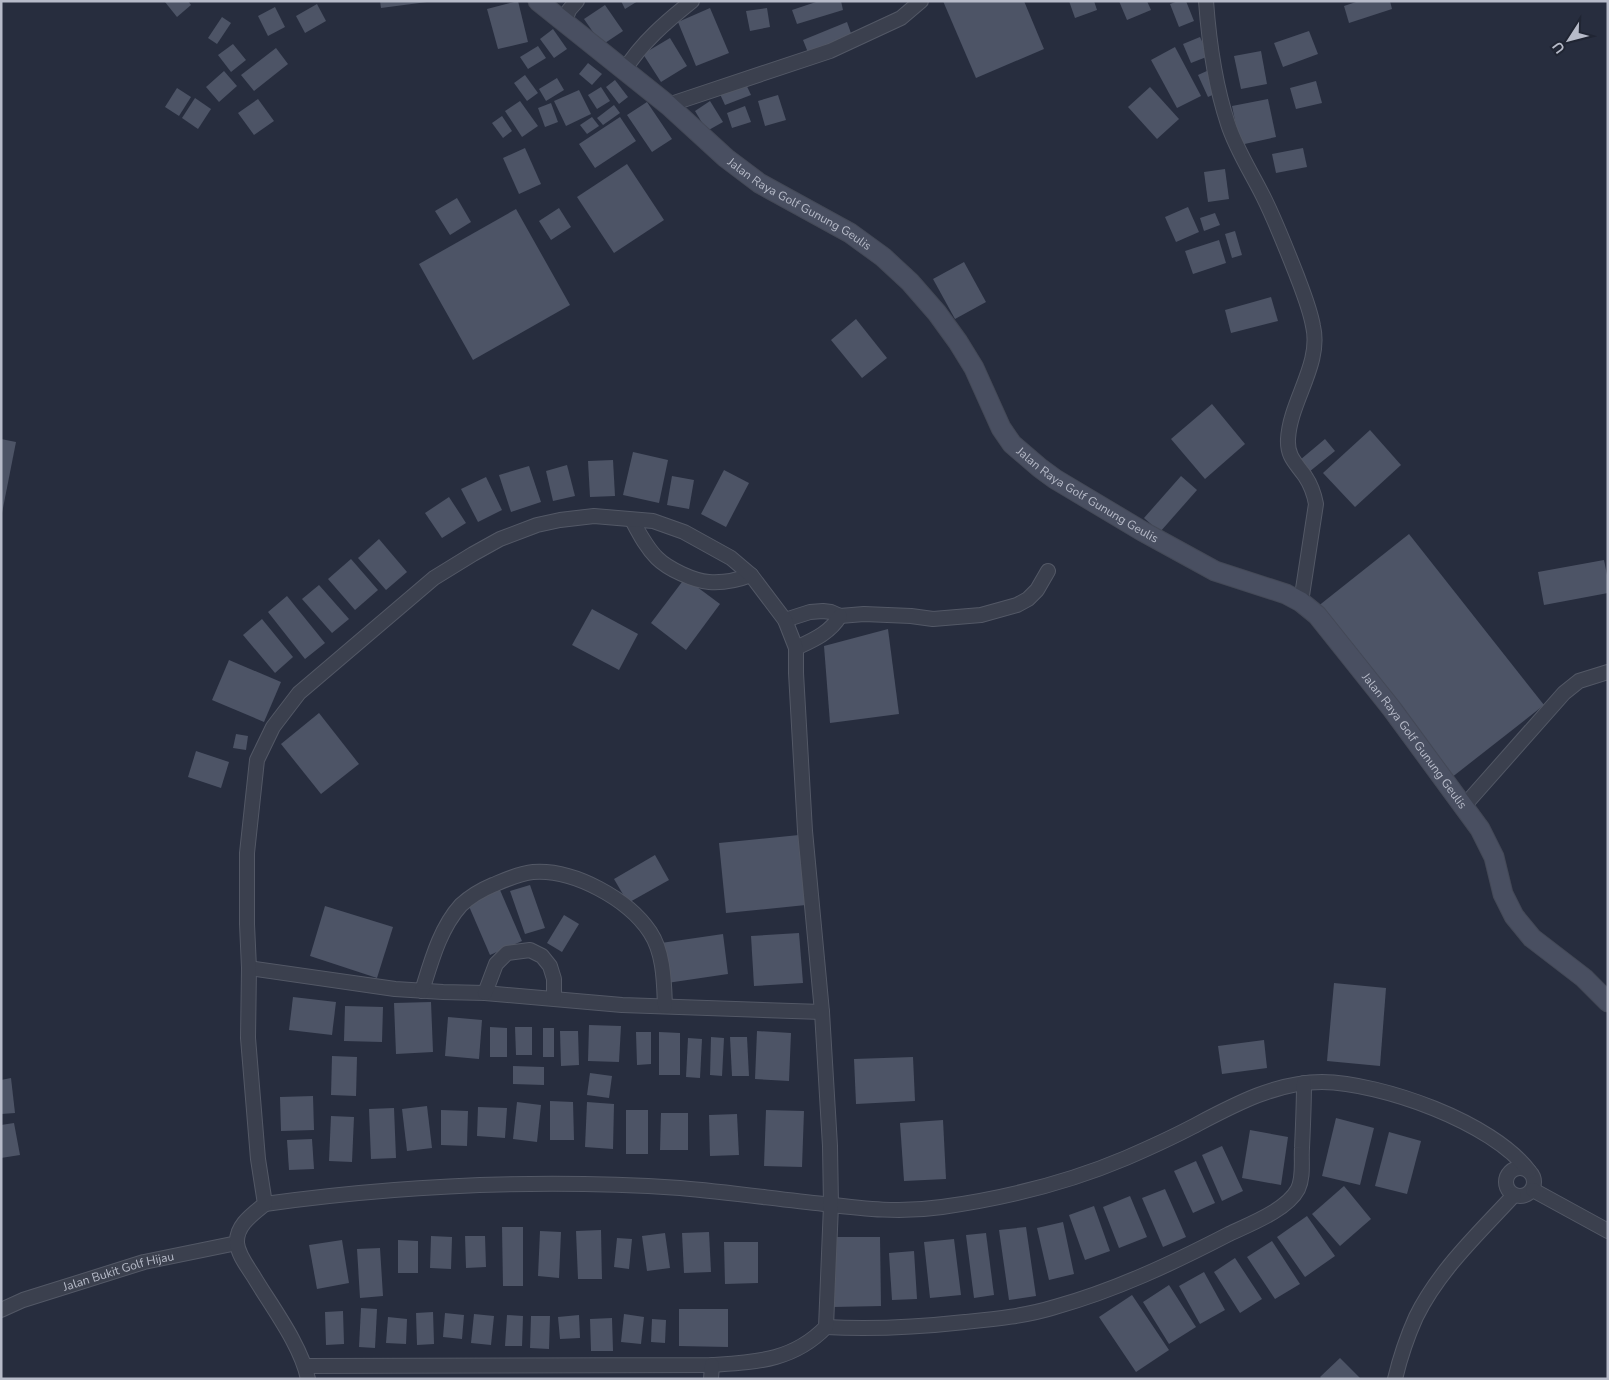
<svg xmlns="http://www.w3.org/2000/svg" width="1609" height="1380" viewBox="0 0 1609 1380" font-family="'Nunito Sans',sans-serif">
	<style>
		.building { fill: #4d5466 }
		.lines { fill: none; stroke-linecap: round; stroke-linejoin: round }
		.minor-casing { stroke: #535866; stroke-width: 16 }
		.secondary-casing { stroke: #444957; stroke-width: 21 }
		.minor { stroke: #3b404e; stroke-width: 14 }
		.secondary { stroke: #494f61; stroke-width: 19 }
		.labels { text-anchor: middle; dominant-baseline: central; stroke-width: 5; stroke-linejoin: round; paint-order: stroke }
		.street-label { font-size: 12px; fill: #b7bbc9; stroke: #202533 }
	</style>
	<rect width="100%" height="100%" fill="#272d3e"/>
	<g class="building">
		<path d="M166,1H188L191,5L177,17L165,2Z"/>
		<path d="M380,1H427V2L381,8Z"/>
		<path d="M518,1L528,42L498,49L487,9Z"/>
		<path d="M621,1H638L625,9Z"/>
		<path d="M819,1H841L843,10L797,24L792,10Z"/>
		<path d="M943,1H1024L1044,49L976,78Z"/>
		<path d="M1069,1H1094L1097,10L1075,18Z"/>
		<path d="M1119,1H1147L1151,10L1127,20Z"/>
		<path d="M1178,1H1186L1194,21L1179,27L1170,4Z"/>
		<path d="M1359,1H1390L1392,9L1349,23L1344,6Z"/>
		<path d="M317,4L326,21L305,33L296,16Z"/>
		<path d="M605,5L623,31L602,45L584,19Z"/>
		<path d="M275,7L285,27L268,36L258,16Z"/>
		<path d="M710,8L729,53L696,66L678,22Z"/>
		<path d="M767,8L770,27L750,31L746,11Z"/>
		<path d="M222,17L231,23L217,44L208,38Z"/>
		<path d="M847,22L852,36L809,55L803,40Z"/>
		<path d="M553,29L567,49L554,58L540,39Z"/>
		<path d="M1309,31L1318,54L1283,67L1274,43Z"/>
		<path d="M1200,37L1209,56L1191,63L1183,44Z"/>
		<path d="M670,38L687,66L661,82L643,54Z"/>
		<path d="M233,44L246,60L231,72L218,55Z"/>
		<path d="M538,46L546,58L528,69L520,57Z"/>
		<path d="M1175,47L1201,96L1177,108L1151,60Z"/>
		<path d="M276,48L288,64L254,91L241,75Z"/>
		<path d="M1261,51L1267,84L1241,89L1234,56Z"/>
		<path d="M588,63L602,74L592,85L579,74Z"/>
		<path d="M1209,70L1219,92L1208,97L1198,75Z"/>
		<path d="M224,71L237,86L219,102L206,87Z"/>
		<path d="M525,75L538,93L527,101L514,83Z"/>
		<path d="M557,78L564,90L546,101L539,89Z"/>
		<path d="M615,80L628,97L619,104L606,87Z"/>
		<path d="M1316,81L1322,103L1296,109L1290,88Z"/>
		<path d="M745,82L751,95L725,105L719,92Z"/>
		<path d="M601,87L610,101L597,109L588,95Z"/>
		<path d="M1150,87L1179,119L1157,139L1128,107Z"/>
		<path d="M177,88L191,97L179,116L165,107Z"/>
		<path d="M579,90L591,114L566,126L554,101Z"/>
		<path d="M778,95L786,120L765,126L758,101Z"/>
		<path d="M195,98L211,109L198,129L182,118Z"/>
		<path d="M258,99L274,121L254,135L238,113Z"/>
		<path d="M1268,99L1276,137L1240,145L1232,106Z"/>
		<path d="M520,101L538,126L522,137L505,111Z"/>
		<path d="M710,101L723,122L707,131L695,111Z"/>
		<path d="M647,102L672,139L652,152L627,115Z"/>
		<path d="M551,103L558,122L545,127L538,108Z"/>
		<path d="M614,105L620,113L603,125L597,118Z"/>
		<path d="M745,106L751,122L732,128L727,113Z"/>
		<path d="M502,116L512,131L503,138L492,123Z"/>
		<path d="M592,117L599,126L587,134L580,125Z"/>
		<path d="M620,117L636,141L595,168L579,144Z"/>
		<path d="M525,148L541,184L519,194L503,158Z"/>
		<path d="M1303,148L1307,167L1276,173L1272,154Z"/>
		<path d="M627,164L664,220L614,253L577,197Z"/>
		<path d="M1225,169L1229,199L1208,202L1204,172Z"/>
		<path d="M457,198L471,222L450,235L435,211Z"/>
		<path d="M1188,207L1199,232L1176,242L1165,217Z"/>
		<path d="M559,208L571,227L551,240L539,221Z"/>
		<path d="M516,209L570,305L473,360L419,264Z"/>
		<path d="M1215,213L1220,225L1204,231L1200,218Z"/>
		<path d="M1235,231L1242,255L1232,258L1225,234Z"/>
		<path d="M1219,240L1226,263L1193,274L1185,251Z"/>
		<path d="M964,262L986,302L955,319L933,279Z"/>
		<path d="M1271,297L1278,321L1231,333L1225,310Z"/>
		<path d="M856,319L887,358L862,378L831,340Z"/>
		<path d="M1212,404L1245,444L1205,479L1171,439Z"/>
		<path d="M1370,430L1401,465L1355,507L1323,473Z"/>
		<path d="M1,439L16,442L2,513H1Z"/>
		<path d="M1325,439L1335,451L1309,472L1300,460Z"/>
		<path d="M633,452L668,460L659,503L623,495Z"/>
		<path d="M613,460L615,496L590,497L588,461Z"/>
		<path d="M567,465L575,496L553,501L546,471Z"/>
		<path d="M529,466L541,502L511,512L499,475Z"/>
		<path d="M724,470L749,483L726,527L701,514Z"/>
		<path d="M672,476L694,480L689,509L667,505Z"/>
		<path d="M1181,476L1197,490L1160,532L1144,518Z"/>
		<path d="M486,477L502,510L478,522L461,489Z"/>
		<path d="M449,497L466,523L442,538L425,513Z"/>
		<path d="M1409,534L1544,705L1451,778L1317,607Z"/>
		<path d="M379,539L407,572L386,590L358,558Z"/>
		<path d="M351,559L378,590L355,610L328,579Z"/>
		<path d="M1604,560L1608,580V593L1544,605L1538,572Z"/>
		<path d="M685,578L720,604L686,650L651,623Z"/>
		<path d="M319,585L349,619L332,633L302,599Z"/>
		<path d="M287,596L325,643L305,659L268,612Z"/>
		<path d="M592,609L638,634L619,670L572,645Z"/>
		<path d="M262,619L293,657L275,673L243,635Z"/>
		<path d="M888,629L899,714L830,723L824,646Z"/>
		<path d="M229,660L281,682L264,722L212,700Z"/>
		<path d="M319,713L359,764L321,794L281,744Z"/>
		<path d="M236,734L248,736L246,750L233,748Z"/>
		<path d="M196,751L229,762L221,788L188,777Z"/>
		<path d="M799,835L806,905L726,913L719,843Z"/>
		<path d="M655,855L669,880L628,903L614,879Z"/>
		<path d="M530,885L545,928L525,934L510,891Z"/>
		<path d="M500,890L522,941L490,955L468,904Z"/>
		<path d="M325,906L393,927L377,978L310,956Z"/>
		<path d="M564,915L579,924L562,952L547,943Z"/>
		<path d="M799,933L803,983L754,986L751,936Z"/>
		<path d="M723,934L728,974L667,983L661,943Z"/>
		<path d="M1334,983L1386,988L1380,1066L1327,1061Z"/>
		<path d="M293,997L336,1002L332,1035L289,1030Z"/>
		<path d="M431,1002L433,1052L396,1054L394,1003Z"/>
		<path d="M345,1006L383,1007L382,1042L344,1041Z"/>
		<path d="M448,1017L482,1020L479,1059L445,1056Z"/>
		<path d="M589,1025L621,1026L619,1062L588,1061Z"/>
		<path d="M490,1027L507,1028V1057H490Z"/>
		<path d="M515,1027H532V1055H516Z"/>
		<rect x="543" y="1028" width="11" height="29"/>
		<path d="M560,1031H578L579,1065L561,1066Z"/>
		<path d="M757,1031L791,1033L789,1081L755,1079Z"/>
		<path d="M636,1032H651V1064L637,1065Z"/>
		<path d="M659,1032L680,1033V1075H659Z"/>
		<path d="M711,1037L724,1038L722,1076L710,1075Z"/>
		<path d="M730,1037H747L749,1076H732Z"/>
		<path d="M688,1038L702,1039L700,1078L686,1077Z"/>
		<path d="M1264,1040L1267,1068L1222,1074L1218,1046Z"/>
		<path d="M332,1056L357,1057L356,1096L331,1095Z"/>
		<path d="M913,1057L915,1101L856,1104L854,1059Z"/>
		<path d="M513,1066L544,1067V1085L513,1084Z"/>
		<path d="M590,1073L612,1076L609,1098L587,1095Z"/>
		<path d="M11,1078L15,1113L1,1114V1080Z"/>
		<path d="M313,1096L314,1130L281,1131L280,1097Z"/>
		<path d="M550,1101L573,1102L574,1140H550Z"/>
		<path d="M517,1102L541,1105L537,1142L513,1139Z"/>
		<path d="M587,1102L614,1104L613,1149L585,1147Z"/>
		<path d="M427,1106L432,1148L407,1151L402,1109Z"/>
		<path d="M478,1107L507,1108L505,1138L477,1136Z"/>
		<path d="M394,1108L396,1158L371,1159L369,1109Z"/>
		<path d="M441,1110L468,1111L467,1146L441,1145Z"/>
		<rect x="626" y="1110" width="22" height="44"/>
		<path d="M766,1110L804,1111L802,1167L764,1166Z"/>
		<path d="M661,1113H688V1150H660Z"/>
		<path d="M737,1114L739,1155L710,1156L709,1115Z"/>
		<path d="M331,1116L354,1117L352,1162L329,1161Z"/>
		<path d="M1336,1118L1374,1128L1360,1185L1322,1176Z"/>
		<path d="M943,1120L946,1179L904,1181L900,1123Z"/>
		<path d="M14,1123L20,1155L1,1158V1125Z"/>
		<path d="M1250,1130L1288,1137L1281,1185L1242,1178Z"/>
		<path d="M1389,1132L1421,1141L1407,1194L1375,1186Z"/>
		<path d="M312,1139L314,1169L289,1170L287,1140Z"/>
		<path d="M1222,1146L1243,1191L1222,1201L1202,1155Z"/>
		<path d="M1196,1161L1215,1203L1193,1213L1174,1171Z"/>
		<path d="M1344,1186L1371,1219L1340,1246L1312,1214Z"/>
		<path d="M1165,1189L1186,1237L1163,1247L1142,1198Z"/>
		<path d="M1130,1196L1147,1237L1119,1248L1103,1207Z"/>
		<path d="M1094,1206L1110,1251L1085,1260L1069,1215Z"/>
		<path d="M1307,1216L1335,1256L1305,1277L1277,1237Z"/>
		<path d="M1063,1222L1074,1274L1049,1280L1037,1228Z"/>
		<path d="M502,1227H523V1286H503Z"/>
		<path d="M1026,1227L1036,1296L1009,1300L999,1230Z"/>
		<path d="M601,1230L602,1279H578L576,1231Z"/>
		<path d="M540,1231L561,1232L559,1278L538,1276Z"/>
		<path d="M709,1232L711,1272L684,1273L682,1233Z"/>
		<path d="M665,1233L670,1268L647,1271L642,1236Z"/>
		<path d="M986,1233L994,1295L974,1298L966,1235Z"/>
		<path d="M431,1236L452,1237L451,1269L430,1268Z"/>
		<path d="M465,1236H485L486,1267L466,1268Z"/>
		<path d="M832,1237H880L881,1306L833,1307Z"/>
		<path d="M617,1238L632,1239L629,1269L614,1267Z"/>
		<path d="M954,1239L961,1295L930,1298L924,1242Z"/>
		<path d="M342,1240L349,1283L317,1289L309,1245Z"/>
		<path d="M398,1240L418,1241V1273H398Z"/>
		<path d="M1272,1241L1300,1284L1275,1299L1247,1257Z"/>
		<path d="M724,1242H758V1283L725,1284Z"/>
		<path d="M380,1248L383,1296L360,1298L357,1249Z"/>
		<path d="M914,1251L917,1299L892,1300L889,1253Z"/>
		<path d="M1235,1258L1262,1299L1240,1313L1214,1272Z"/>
		<path d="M1204,1272L1225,1310L1200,1324L1179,1286Z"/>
		<path d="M1169,1285L1196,1327L1169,1344L1143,1302Z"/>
		<path d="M1132,1295L1169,1350L1136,1372L1099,1317Z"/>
		<path d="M361,1308L377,1309L375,1348L359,1347Z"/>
		<path d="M679,1309H728V1347L679,1346Z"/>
		<path d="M343,1311L344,1344L326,1345L325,1312Z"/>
		<path d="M433,1312L434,1344L417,1345L416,1313Z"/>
		<path d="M445,1313L464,1315L462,1339L443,1337Z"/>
		<path d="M474,1314L494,1316L491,1345L471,1343Z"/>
		<path d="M624,1314L644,1317L641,1344L621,1342Z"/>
		<path d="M507,1315L523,1316L522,1346H505Z"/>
		<path d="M579,1315L580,1338L560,1339L558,1317Z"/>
		<path d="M531,1316H550L549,1349L530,1348Z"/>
		<path d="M388,1317L407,1319L406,1344L386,1343Z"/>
		<path d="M612,1318L613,1351H591L590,1319Z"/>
		<path d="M652,1319L666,1320L665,1343L651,1342Z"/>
		<path d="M1340,1358L1361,1379H1322L1320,1377Z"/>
	</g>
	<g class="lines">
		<g class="minor-casing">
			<g id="minor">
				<path d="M1206,1C1209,42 1215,85 1228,124C1236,149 1251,172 1263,196C1276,222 1286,248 1297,276C1303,292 1310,309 1313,326C1322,364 1290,401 1288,439C1287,457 1296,463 1305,476C1311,485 1314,493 1316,504L1301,602"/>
				<path d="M565,21L569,10L577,1"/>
				<path d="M624,71C641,43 667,21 692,1"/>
				<path d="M668,105L830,51L901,18L921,1"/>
				<path d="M632,520C639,533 646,547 657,558C668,569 694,581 709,582C723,583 738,580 751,575"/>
				<path d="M785,620L810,612L823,611L831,612L840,616L864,614L911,616L933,619L981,615L1017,605L1028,599L1037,590L1048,571"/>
				<path d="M796,648C813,640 830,633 840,616"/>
				<path d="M1464,806L1564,693L1579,681L1608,672"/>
				<path d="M249,968L395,989L443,992L485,993L622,1005L822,1012"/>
				<path d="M422,991C431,962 440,928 461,905C471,896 481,890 493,885C505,880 520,873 533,872C574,869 628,899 650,932C664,953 664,982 665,1006"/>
				<path d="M485,993L496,964L507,953L530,950L542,956L550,966L554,979V998"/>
				<circle cx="1520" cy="1182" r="14"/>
				<path d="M1533,1190L1608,1231"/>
				<path d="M265,1204C402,1185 542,1179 680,1188C728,1192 776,1199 824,1204C866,1209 900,1213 942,1207C1006,1198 1067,1183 1126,1158C1149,1148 1171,1138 1192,1127C1232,1106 1275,1082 1322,1082C1382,1083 1492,1122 1529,1171"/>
				<path id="s1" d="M1,1310L23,1300L144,1262L237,1243"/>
				<path d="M826,1327C873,1330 919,1327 965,1322C995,1319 1026,1316 1055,1307C1116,1290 1173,1263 1229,1234C1250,1224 1287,1210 1298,1189C1304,1176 1301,1161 1302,1148C1303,1126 1304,1105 1304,1083"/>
				<path d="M306,1366L712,1365C756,1362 793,1361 826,1327L831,1205L830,1146L822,1012L805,831L796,673V648L785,620L751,575L731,558L684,532L653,521L594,516L560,520L537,525L500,539L473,554L434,578L299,693L273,727L257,760L247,853V924L249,968L248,1038L258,1159L265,1204C253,1214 236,1225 237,1243C238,1255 248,1267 254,1277C272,1307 301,1345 308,1379"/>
				<path d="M711,1379L712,1365"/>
				<path d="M1395,1379C1400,1358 1407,1337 1416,1317C1439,1270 1479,1233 1514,1195"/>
			</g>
		</g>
		<g class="secondary-casing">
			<g id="secondary">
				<path id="s2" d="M538,1L668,105L726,158L759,183L850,233L883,257L910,282L937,313L958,342L974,368L1001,428L1012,444L1040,468L1055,479L1142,531L1215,571L1286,594L1301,602L1317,615L1392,709L1480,829L1494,857L1503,894L1514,916L1532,938L1584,978L1608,1002"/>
			</g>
		</g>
		<use href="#minor" class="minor"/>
		<use href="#secondary" class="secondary"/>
	</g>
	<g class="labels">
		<g class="street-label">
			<text stroke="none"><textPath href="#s2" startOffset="332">Jalan Raya Golf Gunung Geulis</textPath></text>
			<text stroke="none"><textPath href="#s2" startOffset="752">Jalan Raya Golf Gunung Geulis</textPath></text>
			<text stroke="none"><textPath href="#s2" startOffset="1172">Jalan Raya Golf Gunung Geulis</textPath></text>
			<text stroke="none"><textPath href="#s1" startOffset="124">Jalan Bukit Golf Hijau</textPath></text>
		</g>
	</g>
	<rect width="1609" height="1380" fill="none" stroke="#b7bbc9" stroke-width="5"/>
	<g transform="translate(1569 40) rotate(234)" stroke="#202533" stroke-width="4" paint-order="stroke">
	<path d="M0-4L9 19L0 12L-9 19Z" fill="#b7bbc9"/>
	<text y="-8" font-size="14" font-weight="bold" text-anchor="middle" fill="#b7bbc9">U</text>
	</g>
</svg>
